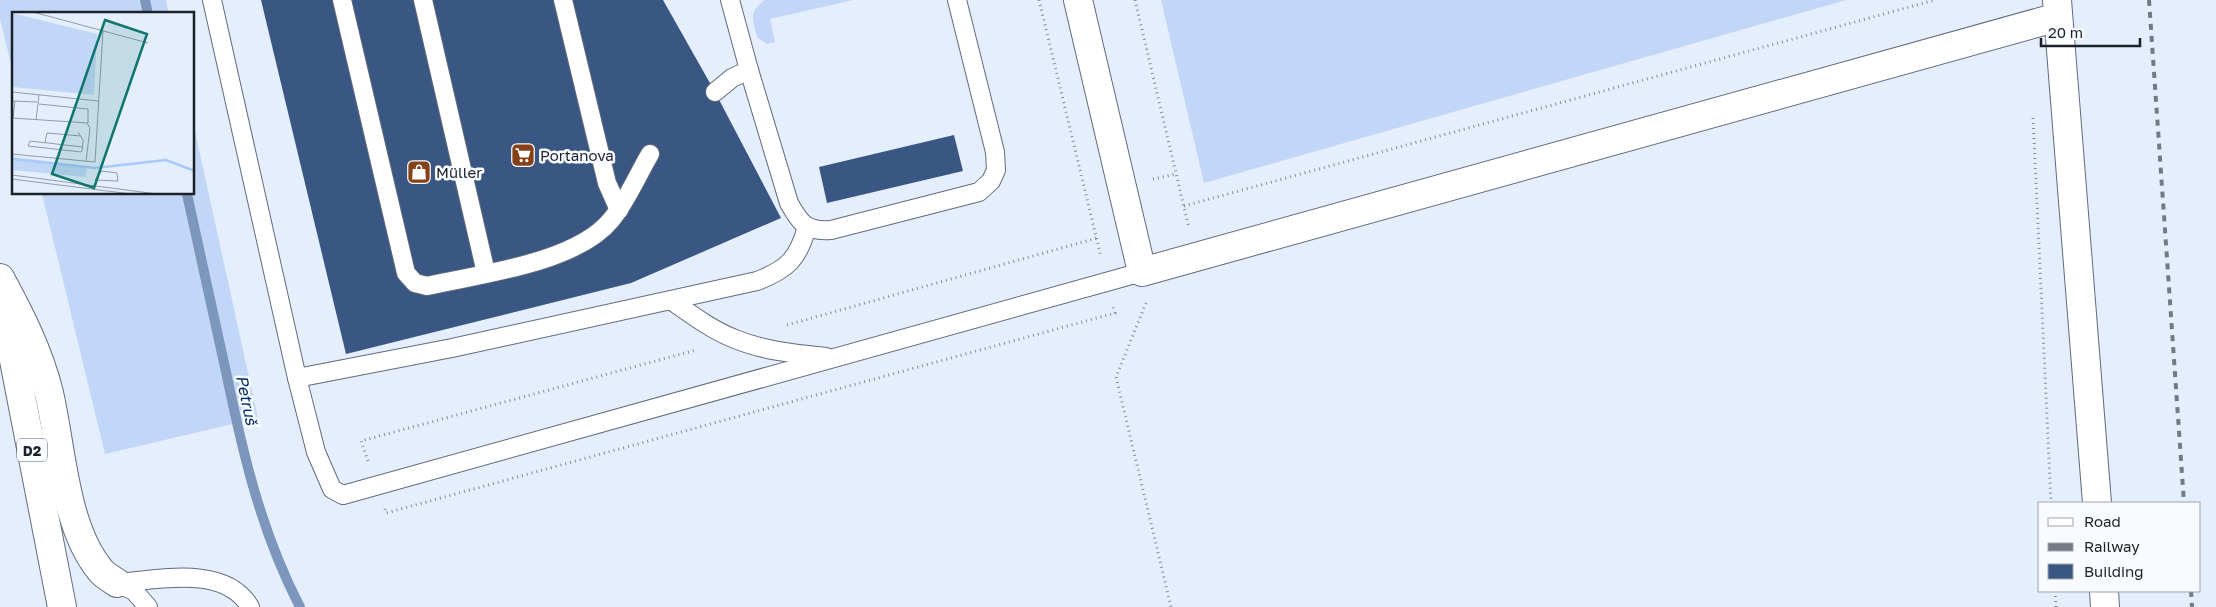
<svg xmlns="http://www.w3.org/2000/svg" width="2216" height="607" viewBox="0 0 2216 607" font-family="'Golos Text',sans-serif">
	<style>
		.grass { fill: #c2d7f7 }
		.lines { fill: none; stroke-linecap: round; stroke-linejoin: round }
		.stream { stroke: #7d97bc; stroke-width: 10 }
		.building { fill: #395782 }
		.service-casing { stroke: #616c7c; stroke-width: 20 }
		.minor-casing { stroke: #616c7c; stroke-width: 30 }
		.trunk-casing { stroke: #616c7c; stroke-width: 30 }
		.path { stroke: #858d98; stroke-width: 3; stroke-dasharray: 1 4; stroke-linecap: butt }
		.service { stroke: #fff; stroke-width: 18 }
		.minor { stroke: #fff; stroke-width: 28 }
		.trunk { stroke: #fff; stroke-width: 28 }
		.rail { stroke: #737a85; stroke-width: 4; stroke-dasharray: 6 6; stroke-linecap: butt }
		.labels { text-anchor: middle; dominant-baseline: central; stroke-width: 5; stroke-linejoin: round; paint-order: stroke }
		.shield { fill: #f8fbff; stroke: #5e6268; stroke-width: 1 }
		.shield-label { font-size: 14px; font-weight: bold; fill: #1c2128 }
		.poi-label { font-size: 15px; fill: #1c2128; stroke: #f8fbff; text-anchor: start }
		.water-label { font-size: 16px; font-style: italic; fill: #022d66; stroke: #f8fbff }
		.inset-river { fill: none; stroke: #a7cafc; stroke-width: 2.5 }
		.inset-road { fill: none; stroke: #949ca8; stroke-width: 1 }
		.view { fill: #0f766e; fill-opacity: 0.15; stroke: #0f766e; stroke-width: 2.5 }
		.inset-edge { fill: none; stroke: #1c2128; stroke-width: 2.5 }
	</style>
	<rect width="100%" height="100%" fill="#e4eefd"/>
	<g class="grass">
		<path d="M0,0H166L169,14H14V76L0,19Z"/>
		<path d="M765,0H853L770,19L775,42L767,44L757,37C753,19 748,12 765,0Z"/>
		<path d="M1161,0H1846L1204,183Z"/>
		<path d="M194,127L258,418L105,454L42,194H194Z"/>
	</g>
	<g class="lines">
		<g class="stream">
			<path d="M145,0L148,14"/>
			<path d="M187,194C200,253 213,313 226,372C243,454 261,532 300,607"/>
		</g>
	</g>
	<g class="building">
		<path d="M261,0H663L715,92L781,218L631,283L346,354Z"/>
		<path d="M954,135L963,171L827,203L819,167Z"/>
	</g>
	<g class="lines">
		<g class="service-casing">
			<g id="service">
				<path d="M212,0L297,378L316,452L332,489L343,495L1142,272"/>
				<path d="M342,0L406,273L415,283L427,286C480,274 576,263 611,220C627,201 637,176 650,154"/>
				<path d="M423,0L486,273"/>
				<path d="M563,0L607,183L619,210"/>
				<path d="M730,0L749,70L789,203C800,223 806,232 831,230L979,192L991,181L996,170L995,152L957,0"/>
				<path d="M715,92L732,78L749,70"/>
				<path d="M672,301C692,315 712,330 735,339C764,351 796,354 826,357"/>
				<path d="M297,378L452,348L757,281C788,269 798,259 807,227"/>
				<path d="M117,583C157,580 225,564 250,607"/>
				<path d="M117,583L134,591L148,607"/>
			</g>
		</g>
		<g class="minor-casing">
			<g id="minor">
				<path d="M1078,0L1142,272L2058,17"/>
				<path d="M2057,0L2097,503"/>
				<path d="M2104,591L2105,607"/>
			</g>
		</g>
		<g class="trunk-casing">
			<g id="trunk">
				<path d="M0,278C20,315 39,352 49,393C62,449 64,527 101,571C105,576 112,579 117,583"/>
				<path d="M3,304L62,607"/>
			</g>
		</g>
		<g class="path">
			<path d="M1039,0L1101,257"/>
			<path d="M1135,0L1189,228"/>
			<path d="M2033,118L2051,503"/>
			<path d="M1153,179L1176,174"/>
			<path d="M1184,206L1935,0"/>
			<path d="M1146,303L1116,377L1171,607"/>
			<path d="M787,325L1097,238"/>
			<path d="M368,461L361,441L696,350"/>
			<path d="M385,509L386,513L1115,313L1113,307"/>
			<path d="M2055,591L2056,607"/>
		</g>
		<use href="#service" class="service"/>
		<use href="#minor" class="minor"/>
		<use href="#trunk" class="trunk"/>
		<g class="rail">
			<path d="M2149,0L2184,503"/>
			<path d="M2191,591L2192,607"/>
		</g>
	</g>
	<defs>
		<g id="supermarket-square" transform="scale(1.25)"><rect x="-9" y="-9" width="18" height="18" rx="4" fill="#864118" stroke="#f8fbff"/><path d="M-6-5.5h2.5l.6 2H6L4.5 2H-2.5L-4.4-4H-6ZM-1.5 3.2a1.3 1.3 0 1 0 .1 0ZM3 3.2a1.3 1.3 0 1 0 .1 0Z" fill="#fff"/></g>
		<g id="shop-square" transform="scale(1.25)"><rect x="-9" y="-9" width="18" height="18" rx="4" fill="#864118" stroke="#f8fbff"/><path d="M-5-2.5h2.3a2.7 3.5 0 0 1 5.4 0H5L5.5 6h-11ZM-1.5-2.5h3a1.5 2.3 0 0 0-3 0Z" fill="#fff"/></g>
	</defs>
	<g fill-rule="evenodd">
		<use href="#supermarket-square" x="523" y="155"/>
		<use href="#shop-square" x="419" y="172"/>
	</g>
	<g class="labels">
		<rect class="shield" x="17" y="438.5" width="30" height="23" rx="4"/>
		<g class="shield-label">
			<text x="32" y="450">D2</text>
		</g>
		<g class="poi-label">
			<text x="540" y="155">Portanova</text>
			<text x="436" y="172">Müller</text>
		</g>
		<g class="water-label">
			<text transform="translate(247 400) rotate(78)">Petruš</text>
		</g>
	</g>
	<g transform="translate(12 12)">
		<rect width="182" height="182" fill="#e4eefd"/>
		<path d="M0,1L85,22L82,83L0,75ZM0,145L75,154L74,165L0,158Z" fill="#c2d7f7"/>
		<path class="inset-river" d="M0,147L83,156L154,148L183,159"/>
		<path class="inset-road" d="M21,0L136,31M0,80L86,89M0,89L25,90M0,106L76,111V97L27,92M1,106L3,89M24,108L27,83M66,120L71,128V130L70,139L69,140L16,134L18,129L71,135M33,131L35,121L69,124M0,142L83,150L91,19M74,150L78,116L75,111M90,159L105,161L106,169L83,168ZM0,163L145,182M0,167L119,182"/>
		<path class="view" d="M93,8L135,22L82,176L40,162Z"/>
		<rect width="182" height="182" class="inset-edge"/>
	</g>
	<rect x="2038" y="502" width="162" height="90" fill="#f8fbff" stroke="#a0a4a9"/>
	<rect x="2048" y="518" width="25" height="8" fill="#ffffff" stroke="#a0a4a9"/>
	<text x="2084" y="527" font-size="15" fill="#1c2128">Road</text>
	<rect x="2048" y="543" width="25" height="8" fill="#737a85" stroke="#a0a4a9"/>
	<text x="2084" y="552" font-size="15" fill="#1c2128">Railway</text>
	<rect x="2048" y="564" width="25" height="15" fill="#395782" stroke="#a0a4a9"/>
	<text x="2084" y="577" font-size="15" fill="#1c2128">Building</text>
	<path d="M2041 38v8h99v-8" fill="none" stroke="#1c2128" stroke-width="2.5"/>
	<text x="2048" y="38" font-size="15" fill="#1c2128" stroke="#f8fbff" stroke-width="4" paint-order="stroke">20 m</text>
</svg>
